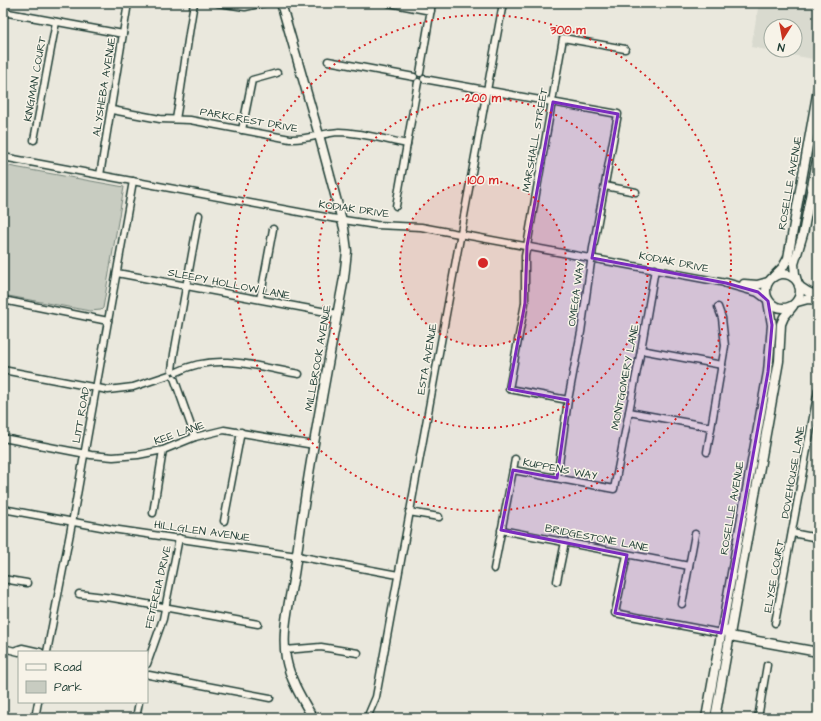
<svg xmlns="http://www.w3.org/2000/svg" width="821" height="721" viewBox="0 0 821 721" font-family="'Architects Daughter',sans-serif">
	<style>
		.built { fill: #d9dacf; fill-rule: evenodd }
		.green { fill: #c8ccc1; stroke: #74847a }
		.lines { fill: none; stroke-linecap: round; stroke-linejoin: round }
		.street-casing { stroke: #1f3d34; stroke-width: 9 }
		.secondary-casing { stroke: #1f3d34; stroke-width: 11 }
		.street { stroke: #f7f3e8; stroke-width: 6 }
		.secondary { stroke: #f7f3e8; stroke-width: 8 }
		.marked { fill: #7b2cbf; fill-opacity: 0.2; stroke: #7b2cbf; stroke-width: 3; stroke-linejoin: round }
		.ring { fill: none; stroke: #d62828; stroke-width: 2; stroke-dasharray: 2 4 }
		.labels { text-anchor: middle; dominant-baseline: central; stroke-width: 3; stroke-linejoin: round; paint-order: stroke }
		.street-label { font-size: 11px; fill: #1f3d34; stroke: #f7f3e8 }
		.centre { fill: #d62828; stroke: #f7f3e8; stroke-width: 2 }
		.ring-label { font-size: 12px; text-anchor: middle; font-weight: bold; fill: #d62828; stroke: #f7f3e8; stroke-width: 3; stroke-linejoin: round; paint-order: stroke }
	</style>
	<rect width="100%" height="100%" fill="#eae8dd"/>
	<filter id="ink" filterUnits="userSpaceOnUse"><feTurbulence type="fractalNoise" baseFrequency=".025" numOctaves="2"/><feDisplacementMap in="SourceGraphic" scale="8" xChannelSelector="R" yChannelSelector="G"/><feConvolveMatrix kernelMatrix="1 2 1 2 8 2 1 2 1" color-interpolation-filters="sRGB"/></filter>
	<g filter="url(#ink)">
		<path class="built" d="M759,3H818V60L751,47ZM771,26H795V50H771Z"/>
		<path class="green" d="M3,165L124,187L103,308L101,310L90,311L3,295Z"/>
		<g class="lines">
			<g class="street-casing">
				<g id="street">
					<path d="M218,3L245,7L264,3"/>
					<path d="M389,3L431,11"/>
					<path d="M3,12L123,34"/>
					<path d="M328,61L414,77"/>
					<path d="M420,73L432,3"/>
					<path d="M424,79L618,114L593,248L581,332L568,400L557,478"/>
					<path d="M112,110L160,119L190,120L290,139C307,140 323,133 339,132C359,132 387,140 407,144"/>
					<path d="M176,119C183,80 187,42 194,3"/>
					<path d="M242,130L252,80L277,73"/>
					<path d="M34,140L56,22"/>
					<path d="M3,157L331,218L376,225L421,227L726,283"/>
					<path d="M100,175L128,3"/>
					<path d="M605,186L636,192"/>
					<path d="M396,206L418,82"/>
					<path d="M117,273L337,314"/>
					<path d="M260,299L273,229"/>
					<path d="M3,300L108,321"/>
					<path d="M641,350L722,365"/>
					<path d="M3,370L108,390L133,387L169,375"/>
					<path d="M172,370L174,354L199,215"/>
					<path d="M177,372C215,352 260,367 299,374"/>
					<path d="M174,378L195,437"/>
					<path d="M568,400L509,389L525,303V256L527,246L563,38L625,49"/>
					<path d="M629,412L711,427"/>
					<path d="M3,438L91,455L113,457L138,455L163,450L195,437L224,430L314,445"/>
					<path d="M707,452L725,346L722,318L718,307"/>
					<path d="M515,459L513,470L614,489L641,350L655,269"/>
					<path d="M3,509L112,529L297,556L398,575"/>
					<path d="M409,512L439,517"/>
					<path d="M153,513L163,450"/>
					<path d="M224,521L241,432"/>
					<path d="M501,530L689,566"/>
					<path d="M792,533L818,538"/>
					<path d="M627,555L615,613L721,633"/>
					<path d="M494,569L513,470"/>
					<path d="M3,579L27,583"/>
					<path d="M557,581L565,542"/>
					<path d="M79,594L113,598L258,624"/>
					<path d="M682,604L695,534"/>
					<path d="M775,623L818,390"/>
					<path d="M3,648L19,652"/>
					<path d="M16,650L22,648L40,652"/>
					<path d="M285,650L321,647L358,653"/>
					<path d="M47,652L72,523L133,181"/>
					<path d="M147,664L163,619L179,538"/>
					<path d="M149,675L270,698"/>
					<path d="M35,718L38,702"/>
					<path d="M136,718L139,702"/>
					<path d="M367,718L376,697L503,3"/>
					<path d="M758,718L767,665"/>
				</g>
			</g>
			<g class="secondary-casing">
				<g id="secondary">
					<path d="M281,3L319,135L344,228L347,251L344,278C326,374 308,470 295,568C291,597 281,628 286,658C290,680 302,699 313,718"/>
					<circle cx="783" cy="291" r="17"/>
					<path d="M774,276L783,267L788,258L818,89"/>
					<path d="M797,281L795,274L794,264L803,234L818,155"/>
					<path d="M726,283L758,292L766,298"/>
					<path d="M744,284L757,285L768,282"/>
					<path d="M799,286L808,292L818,296"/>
					<path d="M797,302L808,299L818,300"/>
					<path d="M727,631L730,636L818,652"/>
					<path d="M706,718L768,372L772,325L768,301"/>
					<path d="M715,718L779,361L781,324L784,317L793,306"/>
				</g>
			</g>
			<use href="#street" class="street"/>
			<use href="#secondary" class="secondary"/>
		</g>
	</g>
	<path class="marked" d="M553,102L618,114L592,258L726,283L758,292L768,301L772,325L768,372L721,633L615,613L627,555L501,530L513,470L557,478L568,400L509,389L525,303L527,246Z"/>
	<circle cx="483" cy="263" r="83" fill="#d62828" fill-opacity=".12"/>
	<g class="ring">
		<circle cx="483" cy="263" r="83"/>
		<circle cx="483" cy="263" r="165"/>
		<circle cx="483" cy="263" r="248"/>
	</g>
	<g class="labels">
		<g class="street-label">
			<text transform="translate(35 79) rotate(-80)">KINGMAN COURT</text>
			<text transform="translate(104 87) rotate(-81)">ALYSHEBA AVENUE</text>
			<text transform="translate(249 120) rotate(10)">PARKCREST DRIVE</text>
			<text transform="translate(535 140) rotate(-80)">MARSHALL STREET</text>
			<text transform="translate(790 183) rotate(-80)">ROSELLE AVENUE</text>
			<text transform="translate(354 209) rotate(8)">KODIAK DRIVE</text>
			<text transform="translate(674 262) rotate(11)">KODIAK DRIVE</text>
			<text transform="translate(229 284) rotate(11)">SLEEPY HOLLOW LANE</text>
			<text transform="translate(576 294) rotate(-82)">OMEGA WAY</text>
			<text transform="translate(318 358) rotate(-80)">MILLBROOK AVENUE</text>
			<text transform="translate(427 359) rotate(-80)">ESTA AVENUE</text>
			<text transform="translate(625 377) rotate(-79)">MONTGOMERY LANE</text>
			<text transform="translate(81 415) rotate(-80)">LITT ROAD</text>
			<text transform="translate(179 433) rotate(-19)">KEE LANE</text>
			<text transform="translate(560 469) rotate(11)">KUPPENS WAY</text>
			<text transform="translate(793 472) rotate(-80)">DOVEHOUSE LANE</text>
			<text transform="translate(732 508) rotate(-80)">ROSELLE AVENUE</text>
			<text transform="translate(202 531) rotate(8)">HILLGLEN AVENUE</text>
			<text transform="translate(597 538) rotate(11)">BRIDGESTONE LANE</text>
			<text transform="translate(774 576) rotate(-80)">ELYSE COURT</text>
			<text transform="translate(158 587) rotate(-77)">FETEREIA DRIVE</text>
		</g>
	</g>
	<circle cx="483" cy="263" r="6" class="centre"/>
	<g class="ring-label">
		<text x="568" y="34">300 m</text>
		<text x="483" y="102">200 m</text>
		<text x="483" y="184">100 m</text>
	</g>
	<rect width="821" height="721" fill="none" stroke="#f7f3e8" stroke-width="16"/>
	<rect x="8" y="8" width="805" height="705" fill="none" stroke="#1f3d34" stroke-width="1.5" filter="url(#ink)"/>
	<rect x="18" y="651" width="130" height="52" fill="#f7f3e8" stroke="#a1aaa0"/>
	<rect x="26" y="664" width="20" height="6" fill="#f7f3e8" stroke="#a1aaa0"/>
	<text x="54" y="671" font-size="12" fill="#1f3d34">Road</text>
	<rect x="26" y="681" width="20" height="12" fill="#c8ccc1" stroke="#a1aaa0"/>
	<text x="54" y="691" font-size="12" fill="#1f3d34">Park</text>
	<g transform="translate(783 38) rotate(191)"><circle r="19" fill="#f7f3e8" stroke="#a1aaa0"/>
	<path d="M0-3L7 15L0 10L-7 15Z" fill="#c8321e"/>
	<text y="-6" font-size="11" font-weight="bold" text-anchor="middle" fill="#1f3d34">N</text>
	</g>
</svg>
